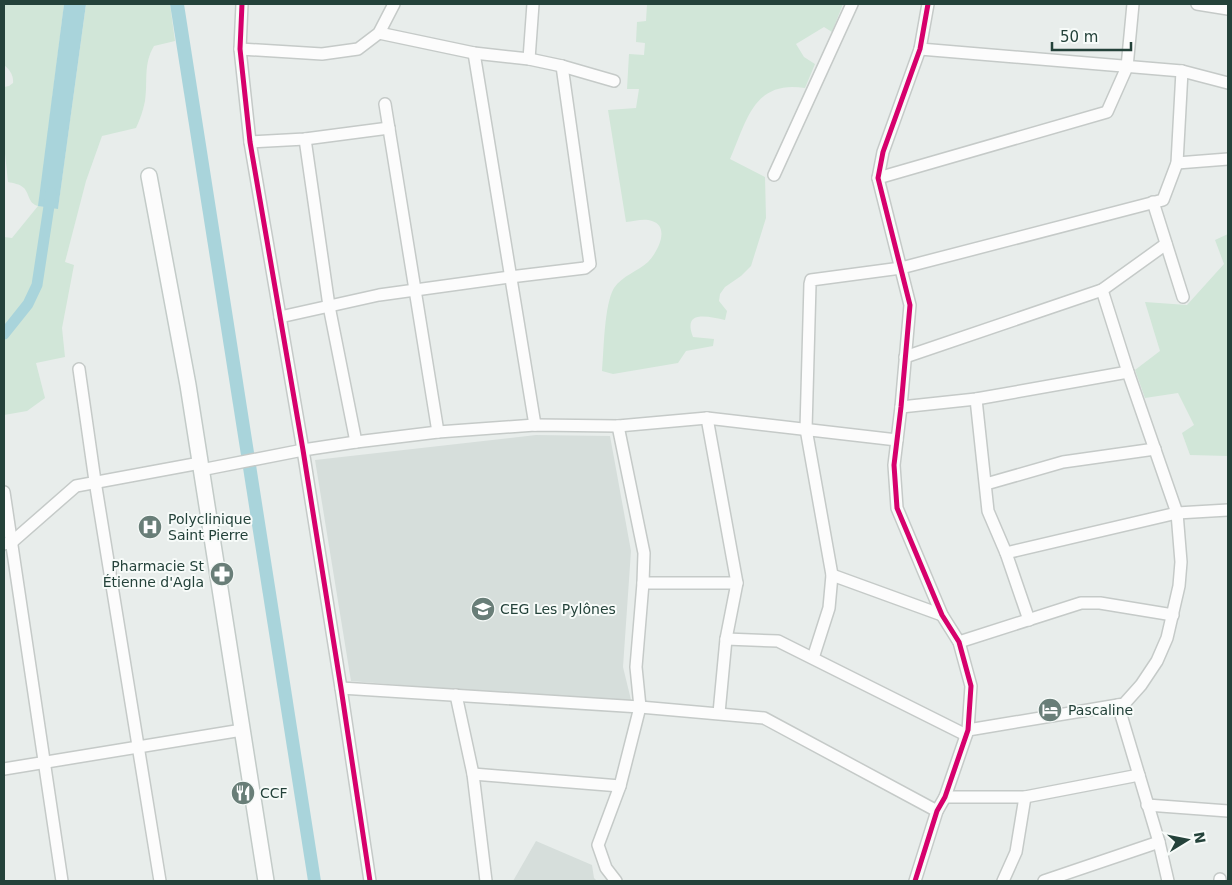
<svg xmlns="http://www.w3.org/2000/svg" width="1232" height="885" viewBox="0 0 1232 885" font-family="'DejaVu Sans',sans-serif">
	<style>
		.built { fill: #d6dedb }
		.green { fill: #d1e6d8 }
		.water { fill: #a9d4db }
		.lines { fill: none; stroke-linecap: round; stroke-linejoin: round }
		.canal { stroke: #a9d4db; stroke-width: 11 }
		.street-casing { stroke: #c5cac8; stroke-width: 14 }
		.secondary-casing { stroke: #c3cbc8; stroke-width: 18 }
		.street { stroke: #fcfcfc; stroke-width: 11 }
		.secondary { stroke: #fcfcfc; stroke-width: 15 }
		.cycleway-casing { stroke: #f7fbf9; stroke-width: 8 }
		.cycleway { stroke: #d6006c; stroke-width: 5 }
		.labels { text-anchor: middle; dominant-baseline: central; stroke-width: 4; stroke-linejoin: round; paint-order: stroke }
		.poi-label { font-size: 14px; fill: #24423a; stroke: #f7fbf9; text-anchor: start }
	</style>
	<rect width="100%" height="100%" fill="#e8edeb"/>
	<g class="built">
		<path d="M536,435L610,436L631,551L623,667L632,704L351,681L315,460Z"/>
		<path d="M536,841L592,865L594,878L597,881H513Z"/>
	</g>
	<g class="green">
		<path d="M4,4H64L39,206L58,208L86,4H170L175,41L154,46C143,64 148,82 145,101C143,111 140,119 136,128L102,136L86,181L65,262L74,265L62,328L65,357L36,363L45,398L27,411L4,415V237L12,238L38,206C28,203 30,195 24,188C20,184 13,183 8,182L4,144V87L9,86L13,83C14,75 9,69 4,65Z"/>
		<path d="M647,4H843L832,32L824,27L796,44L804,57L815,64L805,88C753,80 747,121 730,159L765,177L766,218L751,266L741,276L725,287L720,294L719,301L727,311L725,320C709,317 682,309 693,337L714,339L713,346L686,351L678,363L613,374L602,371C604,350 604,305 614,288C622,276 638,271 648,262C657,253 671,227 652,221C645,218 634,221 626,222L608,110L636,108L639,89H627L629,54L644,55L645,43L636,42L637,22L646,21Z"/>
		<path d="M1228,234V456L1190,455L1182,433L1194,425L1178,393L1145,398L1135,370L1160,351L1145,302L1187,305L1224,264L1215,240Z"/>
	</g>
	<g class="water">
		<path d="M64,4H86L58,209L38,206Z"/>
		<path d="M170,4H184L321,881H308Z"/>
	</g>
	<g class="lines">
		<path class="canal" d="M4,334L28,304L37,285L51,193"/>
		<g class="street-casing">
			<g id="street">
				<path d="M242,4L240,49L250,142L303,450L341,688L370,881"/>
				<path d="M1197,4L1228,9"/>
				<path d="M379,33L474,53L529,59L562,66L614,81"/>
				<path d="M240,49L322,54L358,49L379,33L394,4"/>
				<path d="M920,49L1182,71L1228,83"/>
				<path d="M474,53L535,425"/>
				<path d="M529,59L533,4"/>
				<path d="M385,104L438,432"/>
				<path d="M305,139L329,306L356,442"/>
				<path d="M250,142L305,139L389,128"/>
				<path d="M1177,163L1228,159"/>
				<path d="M774,175L852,4"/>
				<path d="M878,178L1107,112L1127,67L1133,4"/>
				<path d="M1153,202L1183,297"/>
				<path d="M280,317L379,295L510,277L585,268L590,264L562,66"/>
				<path d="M905,357L1102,290L1166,244"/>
				<path d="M79,369L95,481L160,881"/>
				<path d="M976,399L988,511L1006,553L1029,620"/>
				<path d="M901,407L976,399L1128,372"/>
				<path d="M707,418L737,583L726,639L719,713"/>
				<path d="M201,470L303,450L356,442L438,432L535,425L618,426L707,418L897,440"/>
				<path d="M986,484L1063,462L1155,449"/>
				<path d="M4,492L62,881"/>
				<path d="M4,544L12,542L76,486L200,463"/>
				<path d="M1006,553L1177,513L1228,510"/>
				<path d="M832,575L942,615"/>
				<path d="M643,583H737"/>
				<path d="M726,639L778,641L966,735"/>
				<path d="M959,642L1081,603H1100L1173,615"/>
				<path d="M813,658L829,608L832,575L806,429L810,284L811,280L901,268L1163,200L1177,163L1182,71"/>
				<path d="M341,688L640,707L764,718L937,811"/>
				<path d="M456,695L473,774L486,881"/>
				<path d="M1118,705L1159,842L1168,881"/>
				<path d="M968,730L1124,704L1141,685L1157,661L1167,638L1179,586L1181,562L1177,513L1128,372L1102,290"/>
				<path d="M4,769L242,730"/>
				<path d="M473,774L620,786"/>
				<path d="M945,797H1025L1139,775"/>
				<path d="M1147,805L1228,811"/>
				<path d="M1220,879V881"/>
				<path d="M616,881L606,868L598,845L620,786L640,707L636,667L643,583L644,553L618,426"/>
				<path d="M915,881L937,811L945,797L968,730L971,686L959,642L942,615L897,508L894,465L901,407L910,305L878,178L883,152L920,49L928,4"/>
				<path d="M1003,881L1016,852L1025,797"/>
				<path d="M1044,881L1159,842"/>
			</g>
		</g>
		<g class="secondary-casing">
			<path id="secondary" d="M149,176L188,385L266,881"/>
		</g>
		<use href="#street" class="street"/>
		<use href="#secondary" class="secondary"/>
		<g class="cycleway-casing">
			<g id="cycleway">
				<path d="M242,4L240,49L250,142L303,450L341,688L370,881"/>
				<path d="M915,881L937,811L945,797L968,730L971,686L959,642L942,615L897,508L894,465L901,407L910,305L878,178L883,152L920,49L928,4"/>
			</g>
		</g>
		<use href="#cycleway" class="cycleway"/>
	</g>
	<defs>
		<g id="hospital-disc" transform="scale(1.25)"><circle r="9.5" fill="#697e78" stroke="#f7fbf9"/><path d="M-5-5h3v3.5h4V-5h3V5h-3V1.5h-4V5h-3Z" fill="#fff"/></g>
		<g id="pharmacy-disc" transform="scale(1.25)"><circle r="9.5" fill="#697e78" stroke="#f7fbf9"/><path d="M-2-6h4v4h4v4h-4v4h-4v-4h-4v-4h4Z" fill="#fff"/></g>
		<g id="university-disc" transform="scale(1.25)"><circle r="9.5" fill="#697e78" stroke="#f7fbf9"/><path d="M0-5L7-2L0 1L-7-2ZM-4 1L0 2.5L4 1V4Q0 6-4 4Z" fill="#fff"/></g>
		<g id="hotel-disc" transform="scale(1.25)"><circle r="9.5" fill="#697e78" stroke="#f7fbf9"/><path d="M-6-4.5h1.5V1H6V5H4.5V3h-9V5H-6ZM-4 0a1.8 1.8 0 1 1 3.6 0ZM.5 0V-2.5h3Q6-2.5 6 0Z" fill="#fff"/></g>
		<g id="restaurant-disc" transform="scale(1.25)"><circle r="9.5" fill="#697e78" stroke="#f7fbf9"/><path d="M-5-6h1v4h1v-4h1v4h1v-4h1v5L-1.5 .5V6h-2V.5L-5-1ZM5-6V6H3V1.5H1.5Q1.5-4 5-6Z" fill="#fff"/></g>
	</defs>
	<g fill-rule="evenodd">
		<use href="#hospital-disc" x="150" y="527"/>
		<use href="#pharmacy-disc" x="222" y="574"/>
		<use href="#university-disc" x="483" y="609"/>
		<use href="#hotel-disc" x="1050" y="710"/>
		<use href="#restaurant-disc" x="243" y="793"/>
	</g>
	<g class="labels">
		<g class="poi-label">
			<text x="168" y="519">Polyclinique<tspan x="168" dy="16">Saint Pierre</tspan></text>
			<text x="204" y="566" text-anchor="end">Pharmacie St<tspan x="204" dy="16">Étienne d'Agla</tspan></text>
			<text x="500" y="609">CEG Les Pylônes</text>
			<text x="1068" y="710">Pascaline</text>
			<text x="260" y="793">CCF</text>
		</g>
	</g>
	<rect width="1232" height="885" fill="none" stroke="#24423a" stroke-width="10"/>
	<g transform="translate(1187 840) rotate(80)" stroke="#f7fbf9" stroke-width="4" paint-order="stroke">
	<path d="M0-4L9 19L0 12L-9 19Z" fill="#24423a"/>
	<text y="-8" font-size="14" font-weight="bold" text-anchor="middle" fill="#24423a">N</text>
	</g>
	<path d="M1052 42v8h79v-8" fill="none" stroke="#24423a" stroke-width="2.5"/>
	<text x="1060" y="42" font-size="15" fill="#24423a" stroke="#f7fbf9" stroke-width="4" paint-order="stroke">50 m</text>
</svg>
